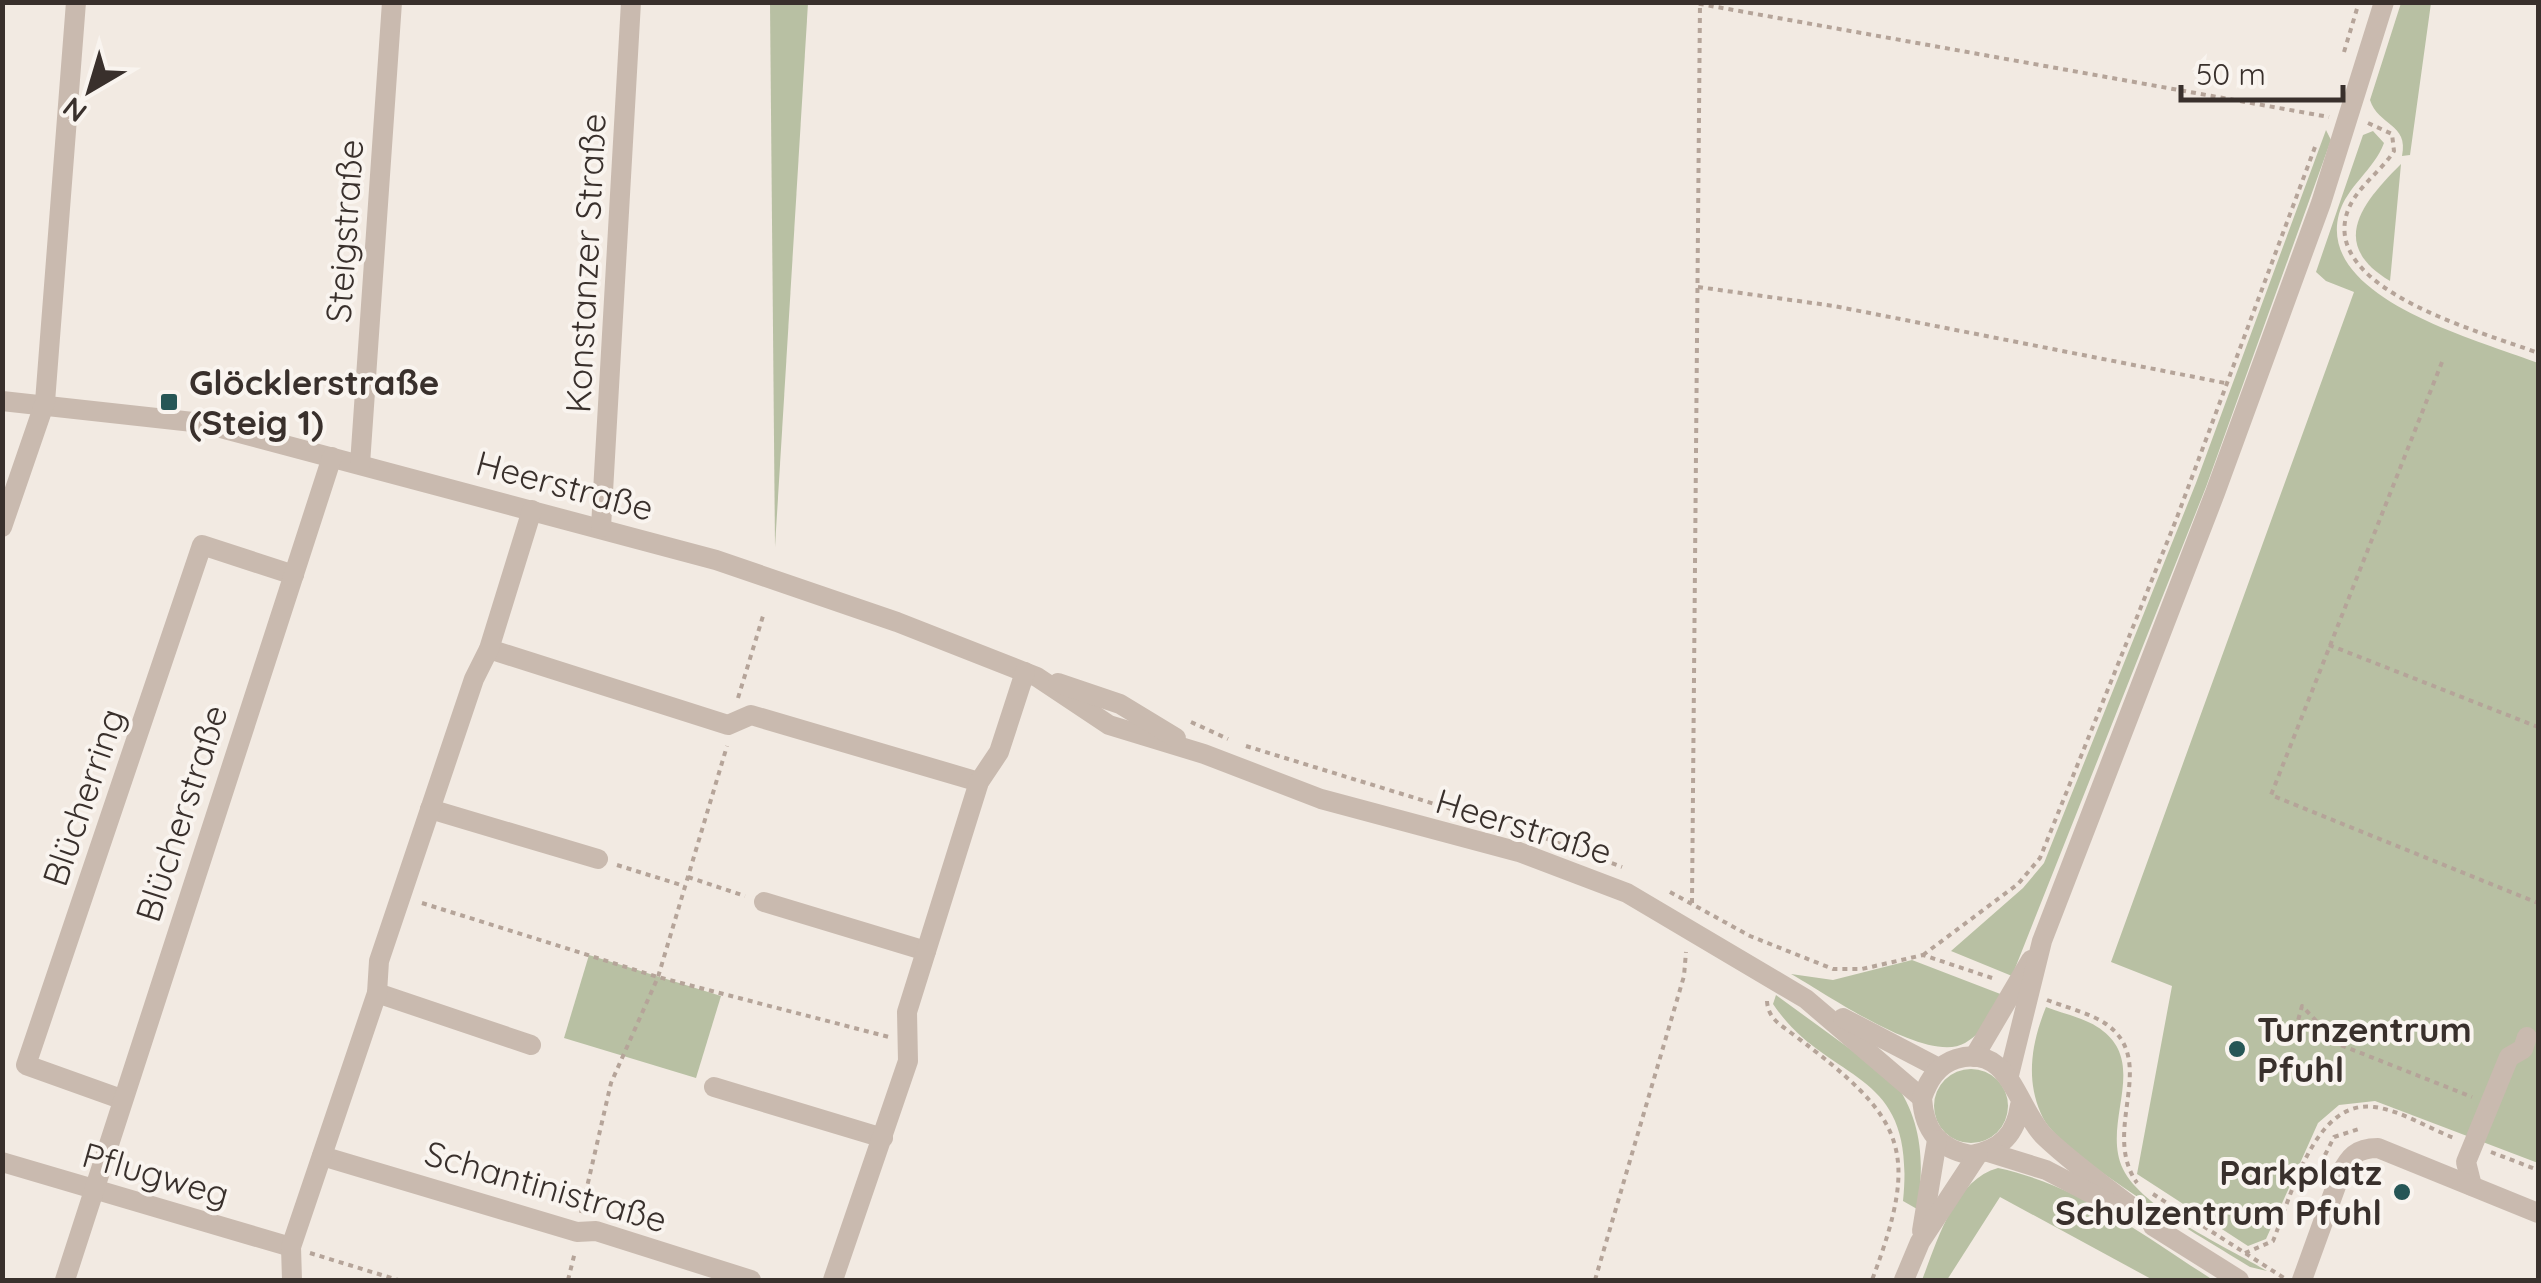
<svg xmlns="http://www.w3.org/2000/svg" width="2541" height="1283" viewBox="0 0 2541 1283" font-family="Quicksand,sans-serif">
	<style>
		.green { fill: #b8c0a3 }
		.lines { fill: none; stroke-linecap: round; stroke-linejoin: round }
		.path { stroke: #b5a499; stroke-width: 4; stroke-dasharray: 5 5; stroke-linecap: butt }
		.minor { stroke: #c9baaf; stroke-width: 20 }
		.poi-dot { fill: #265656; stroke: #f9f4ef; stroke-width: 4 }
		.labels { text-anchor: middle; dominant-baseline: central; stroke-width: 8; stroke-linejoin: round; paint-order: stroke }
		.street-label { font-size: 35px; fill: #39302c; stroke: #f9f4ef }
		.poi-label { font-size: 35px; font-weight: bold; fill: #39302c; stroke: #f9f4ef; text-anchor: start }
	</style>
	<rect width="100%" height="100%" fill="#f2eae2"/>
	<g class="green">
		<path d="M770,3H808L775,547Z"/>
		<path d="M2401,3H2431L2410,155L2402,156C2409,123 2378,126 2370,100Z"/>
		<path d="M2326,130L2331,140L2206,487L2012,976L1951,951L2023,888L2044,863L2196,483Z"/>
		<path d="M2373,131L2384,143C2374,170 2347,186 2339,214C2316,299 2482,341 2538,363V1163L2375,1101L2339,1105L2318,1123L2266,1239L2248,1246L2137,1174L2172,986L2111,962L2354,292L2326,281L2316,272L2363,135Z"/>
		<path d="M2401,164L2391,271L2390,281C2328,244 2362,203 2401,164Z"/>
		<path d="M589,955L721,996L696,1078L564,1038Z"/>
		<path d="M1912,960L2003,995C1993,1013 1984,1032 1965,1043C1927,1065 1827,994 1791,974L1833,980Z"/>
		<path d="M1776,995L1894,1081C1922,1120 1925,1163 1917,1209L1903,1201C1917,1064 1829,1087 1773,1004Z"/>
		<path d="M2046,1007C2064,1014 2089,1019 2103,1031C2148,1066 2101,1124 2123,1169C2142,1209 2229,1248 2267,1271L2250,1267C2207,1240 2063,1157 2043,1118C2025,1082 2031,1044 2046,1007Z"/>
		<circle cx="1971" cy="1106" r="37"/>
		<path d="M1998,1168C2078,1185 2145,1236 2213,1280H2153L2000,1197L1947,1280H1922C1937,1242 1954,1180 1998,1168Z"/>
	</g>
	<g class="lines">
		<g class="path">
			<path d="M1689,2L2329,117"/>
			<path d="M2344,52L2359,2"/>
			<path d="M2368,123L2392,134L2394,151C2380,173 2355,188 2347,213C2322,291 2486,333 2538,353"/>
			<path d="M1698,287L1834,306L2225,383"/>
			<path d="M2442,362L2271,795L2538,903"/>
			<path d="M2329,645L2538,727"/>
			<path d="M738,698L763,616"/>
			<path d="M1191,722L1228,739"/>
			<path d="M1246,746L1490,821"/>
			<path d="M1537,835L1622,867"/>
			<path d="M617,865L684,886"/>
			<path d="M688,877L745,896"/>
			<path d="M1670,892L1750,936L1833,969H1862L1923,955L1995,979"/>
			<path d="M422,903L658,977L889,1037"/>
			<path d="M1692,903L1700,2"/>
			<path d="M1923,955L2018,884L2040,858L2176,520L2315,147"/>
			<path d="M2047,1000C2065,1007 2090,1013 2106,1024C2160,1062 2100,1130 2137,1183"/>
			<path d="M1767,1001C1768,1019 1781,1025 1794,1035C1904,1118 1922,1148 1872,1280"/>
			<path d="M2293,1039L2302,1006L2338,1044L2472,1097"/>
			<path d="M2538,1080V1081"/>
			<path d="M2491,1152L2538,1170"/>
			<path d="M2325,1155L2334,1137L2362,1128"/>
			<path d="M2153,1194L2284,1278"/>
			<path d="M581,1213L611,1083L658,977L727,746"/>
			<path d="M310,1253L398,1280"/>
			<path d="M2245,1253L2273,1241C2291,1197 2314,1099 2374,1107C2400,1110 2430,1129 2454,1138"/>
			<path d="M568,1280L575,1252"/>
			<path d="M1595,1280L1684,976L1686,952"/>
		</g>
		<g class="minor">
			<path d="M2,401L202,423L716,560L897,622L1037,677L1109,725L1204,754L1321,799L1519,852L1627,893L1806,999L1922,1098"/>
			<path d="M360,464L392,2"/>
			<path d="M2,527L45,402L76,2"/>
			<path d="M601,527L631,2"/>
			<path d="M489,649L728,725L751,715L979,782"/>
			<path d="M1058,683L1120,704L1176,738"/>
			<path d="M430,809L598,859"/>
			<path d="M764,902L926,951"/>
			<path d="M377,993L531,1045"/>
			<path d="M1843,1018L1939,1068"/>
			<path d="M1974,1057L2031,960"/>
			<path d="M2009,1075L2042,941L2215,493L2321,203L2384,2"/>
			<path d="M714,1087L883,1138"/>
			<path d="M121,1099L26,1065L202,545L294,575"/>
			<path d="M2020,1105C2016,1134 2001,1150 1971,1155C1939,1149 1924,1131 1922,1098C1928,1081 1937,1065 1956,1059C2011,1042 2017,1111 2046,1138C2081,1171 2124,1200 2162,1230"/>
			<path d="M1988,1152L2046,1170L2119,1208"/>
			<path d="M322,1156L577,1232L596,1231L751,1280"/>
			<path d="M2,1162L291,1247"/>
			<path d="M2472,1186L2466,1162L2509,1057L2523,1049L2527,1037"/>
			<path d="M2153,1226L2239,1280"/>
			<path d="M1922,1231L1937,1140"/>
			<path d="M65,1280L332,457"/>
			<path d="M292,1280L291,1247L377,993L379,961L474,679L489,649L532,510"/>
			<path d="M833,1280L908,1061L907,1012L979,782L999,752L1025,672"/>
			<path d="M1904,1280L1920,1242L1978,1154"/>
			<path d="M2302,1280L2340,1175C2349,1157 2356,1148 2378,1148L2538,1213"/>
		</g>
	</g>
	<g class="poi-dot">
		<rect x="159" y="392" width="20" height="20" rx="5"/>
		<circle cx="2237" cy="1049" r="10"/>
		<circle cx="2402" cy="1192" r="10"/>
	</g>
	<g class="labels">
		<g class="street-label">
			<text transform="translate(344 231) rotate(-86)">Steigstraße</text>
			<text transform="translate(585 263) rotate(-87)">Konstanzer Straße</text>
			<text transform="translate(565 485) rotate(15)">Heerstraße</text>
			<text transform="translate(83 797) rotate(-71)">Blücherring</text>
			<text transform="translate(181 813) rotate(-72)">Blücherstraße</text>
			<text transform="translate(1524 826) rotate(17)">Heerstraße</text>
			<text transform="translate(156 1174) rotate(16)">Pflugweg</text>
			<text transform="translate(546 1186) rotate(16)">Schantinistraße</text>
		</g>
		<g class="poi-label">
			<text x="189" y="382">Glöcklerstraße<tspan x="189" dy="40">(Steig 1)</tspan></text>
			<text x="2257" y="1029">Turnzentrum<tspan x="2257" dy="40">Pfuhl</tspan></text>
			<text x="2382" y="1172" text-anchor="end">Parkplatz<tspan x="2382" dy="40">Schulzentrum Pfuhl</tspan></text>
		</g>
	</g>
	<rect width="2541" height="1283" fill="none" stroke="#39302c" stroke-width="10"/>
	<g transform="translate(90 90) rotate(218)" stroke="#f9f4ef" stroke-width="8" paint-order="stroke">
	<path d="M0-8L18 38L0 25L-18 38Z" fill="#39302c"/>
	<text y="-15" font-size="28" font-weight="bold" text-anchor="middle" fill="#39302c">N</text>
	</g>
	<path d="M2181 85v15h162v-15" fill="none" stroke="#39302c" stroke-width="5"/>
	<text x="2196" y="85" font-size="30" fill="#39302c" stroke="#f9f4ef" stroke-width="8" paint-order="stroke">50 m</text>
</svg>
